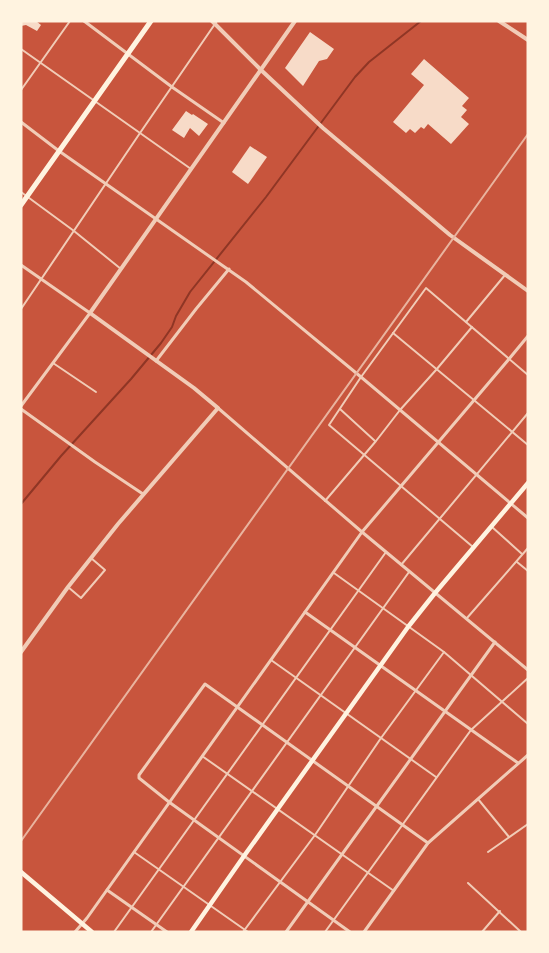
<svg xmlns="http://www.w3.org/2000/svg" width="549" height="953" viewBox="0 0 549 953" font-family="Arial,sans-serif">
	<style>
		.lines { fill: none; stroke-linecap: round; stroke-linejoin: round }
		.stream { stroke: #8f3625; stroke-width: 2 }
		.building { fill: #f7dbc8 }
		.service { stroke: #f1ccb7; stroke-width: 2 }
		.minor { stroke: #f1ccb7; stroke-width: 3 }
		.tertiary { stroke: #f1ccb7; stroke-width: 4 }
		.secondary { stroke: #fff3e0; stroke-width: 4.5 }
		.trunk { stroke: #fff3e0; stroke-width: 5 }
		.rail { stroke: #e9b49f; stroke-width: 2 }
	</style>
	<rect width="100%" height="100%" fill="#c8553d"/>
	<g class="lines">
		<path class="stream" d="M21,504L61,456L131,379L161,343L172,327L176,316L190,292L266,197L355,77L369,62L421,21"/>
	</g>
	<g class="building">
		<path d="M21,21H36L41,25L37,31L26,25L21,26Z"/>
		<path d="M310,32L334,49L327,59L319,61L303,86L285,68Z"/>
		<path d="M424,59L469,98L462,106L467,110L461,117L469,124L451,144L428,124L424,129L421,127L415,133L410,129L406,133L393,122L424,85L411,74Z"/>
		<path d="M186,111L192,115L193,114L208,124L199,136L190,128L184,138L172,130Z"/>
		<path d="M250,146L267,157L248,184L232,172Z"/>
	</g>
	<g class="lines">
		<g class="service">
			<path d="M21,49L191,169"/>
			<path d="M21,90L70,21"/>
			<path d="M21,192L74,231L121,269"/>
			<path d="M21,309L140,133L217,21"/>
			<path d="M466,322L505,275"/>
			<path d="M393,333L528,445"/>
			<path d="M53,363L96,392"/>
			<path d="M340,409L375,441"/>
			<path d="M325,501L376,441L400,410L436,370L472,327"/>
			<path d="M492,527L522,554"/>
			<path d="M473,547L329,425L361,377L426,288L528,375"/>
			<path d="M517,562L528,571"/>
			<path d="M401,565L528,413"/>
			<path d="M334,573L444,652L528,724"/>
			<path d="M68,587L81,598L105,570L91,558"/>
			<path d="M467,618L528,548"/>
			<path d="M271,660L436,777"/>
			<path d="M202,756L394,891"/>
			<path d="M478,799L509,837"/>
			<path d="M134,852L248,932"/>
			<path d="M488,852L528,824"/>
			<path d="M468,883L521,932"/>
			<path d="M114,932L386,552"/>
			<path d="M151,932L409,572"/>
			<path d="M243,932L315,835L381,738L444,652"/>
			<path d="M325,932L471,730L528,678"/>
			<path d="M482,932L500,911"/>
		</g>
		<g class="minor">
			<path d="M84,21L172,87L224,123"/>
			<path d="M21,122L59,151L246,282L361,377L528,518"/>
			<path d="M21,265L90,313L21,406"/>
			<path d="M156,361L196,309L229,269"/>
			<path d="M218,408L362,532L528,670"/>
			<path d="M21,409L95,462L143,494"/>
			<path d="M305,612L518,763"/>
			<path d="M107,890L167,932"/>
			<path d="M75,932L87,918L362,532L509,359L528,336"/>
			<path d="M286,932L495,642"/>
			<path d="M350,932L169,802L139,778V775L205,684L428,843"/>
			<path d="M364,932L428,843L528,755"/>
		</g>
		<g class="tertiary">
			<path d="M212,21L261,70L323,128L450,235L528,291"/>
			<path d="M499,21L528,40"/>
			<path d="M21,652L68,587L118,524L218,408L194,388L90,313L295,21"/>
		</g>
		<g class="secondary">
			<path d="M21,872L92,932"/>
			<path d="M191,932L244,856L408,627L435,593L528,483"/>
		</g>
		<path class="trunk" d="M21,205L151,21"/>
		<path class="rail" d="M21,841L528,134"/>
	</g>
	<rect width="549" height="953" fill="none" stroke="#fff3e0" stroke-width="45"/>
</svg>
